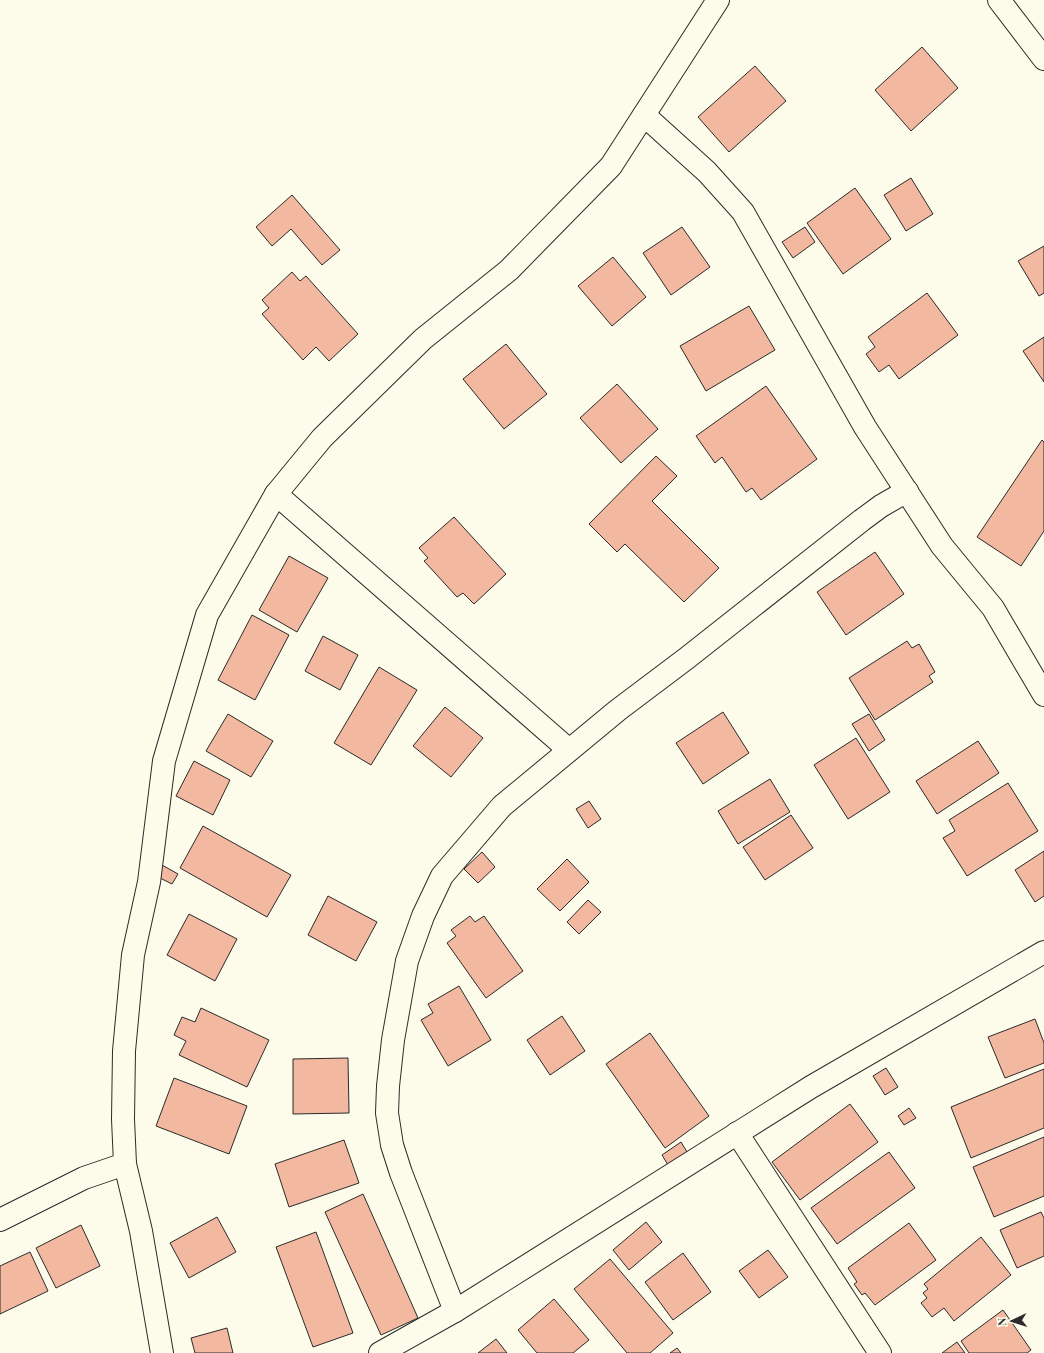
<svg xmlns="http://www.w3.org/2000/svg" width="1044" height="1353" viewBox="0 0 1044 1353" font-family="'Playfair Display',serif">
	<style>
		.building { fill: #f2b8a0; stroke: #2b2b2b }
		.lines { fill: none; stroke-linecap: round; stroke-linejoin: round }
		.minor-casing { stroke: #2b2b2b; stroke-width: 24 }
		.minor { stroke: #fdfbea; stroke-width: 22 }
	</style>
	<rect width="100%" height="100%" fill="#fdfbea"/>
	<g class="building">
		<path d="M922,47L958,88L911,131L875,90Z"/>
		<path d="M755,66L786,101L729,152L698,117Z"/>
		<path d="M911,178L933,214L906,231L884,195Z"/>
		<path d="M855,188L891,239L843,274L807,223Z"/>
		<path d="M292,195L340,250L322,265L291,229L272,246L256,227Z"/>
		<path d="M682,227L710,267L671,295L643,253Z"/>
		<path d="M805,227L815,242L793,258L782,242Z"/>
		<path d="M1044,246V293L1039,296L1018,261Z"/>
		<path d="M613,257L646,297L612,326L578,286Z"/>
		<path d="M292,272L300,281L306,276L358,334L329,361L316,347L303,360L262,314L269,308L262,300Z"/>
		<path d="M927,293L958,335L899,379L889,365L879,372L866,354L875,347L868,337Z"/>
		<path d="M749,306L775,350L706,391L680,346Z"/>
		<path d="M1044,337V382L1023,351Z"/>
		<path d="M506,344L547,394L504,429L463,379Z"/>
		<path d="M617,384L658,429L621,463L580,418Z"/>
		<path d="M766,386L817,459L761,500L752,488L746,492L722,457L715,463L696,436Z"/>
		<path d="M1042,440L1044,442V531L1021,566L977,537Z"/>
		<path d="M656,456L677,476L652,501L719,568L684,602L625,544L617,552L589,524Z"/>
		<path d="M454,517L506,574L474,604L463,593L457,597L424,561L428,558L419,548Z"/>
		<path d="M875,552L904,594L846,635L817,592Z"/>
		<path d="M289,556L328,578L297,632L259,610Z"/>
		<path d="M252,615L289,635L255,700L218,680Z"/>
		<path d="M323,636L358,655L340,690L305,671Z"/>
		<path d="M907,641L912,648L919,644L935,672L929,676L933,682L875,720L849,678Z"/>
		<path d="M379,667L417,690L371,765L334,743Z"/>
		<path d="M445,707L483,738L451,777L413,746Z"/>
		<path d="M723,712L749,753L703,784L676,743Z"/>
		<path d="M228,714L273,741L251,777L206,751Z"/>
		<path d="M869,714L885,740L869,751L852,724Z"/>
		<path d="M856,738L890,792L848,819L814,765Z"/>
		<path d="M978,741L999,773L937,814L916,781Z"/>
		<path d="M194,761L230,780L213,815L176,796Z"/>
		<path d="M770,779L790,812L738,844L718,811Z"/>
		<path d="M1008,783L1038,831L967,876L943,838L955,831L949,820Z"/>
		<path d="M589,801L601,819L588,828L576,809Z"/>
		<path d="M791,815L813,848L765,880L743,847Z"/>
		<path d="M203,826L291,875L267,917L180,868Z"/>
		<path d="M1044,851V896L1035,902L1015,870Z"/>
		<path d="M482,852L495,867L478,883L464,869Z"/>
		<path d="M567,859L589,882L560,911L537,889Z"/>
		<path d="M162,865L178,874L172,884L156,876Z"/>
		<path d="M328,896L377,922L356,961L308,935Z"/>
		<path d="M588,900L601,912L579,934L567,922Z"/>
		<path d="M189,914L237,939L215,981L167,955Z"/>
		<path d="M470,916L475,922L484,916L523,971L486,998L447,943L456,936L451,930Z"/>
		<path d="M459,986L491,1040L448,1066L421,1020L433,1013L428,1004Z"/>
		<path d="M201,1008L269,1040L247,1087L179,1055L186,1041L174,1035L182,1017L195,1022Z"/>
		<path d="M562,1016L585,1051L550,1075L527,1040Z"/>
		<path d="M1035,1019L1044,1043V1063L1005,1078L988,1037Z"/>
		<path d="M650,1033L709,1116L665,1148L606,1064Z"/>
		<path d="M348,1058L349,1113L293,1114V1059Z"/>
		<path d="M886,1068L898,1087L885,1095L873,1076Z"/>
		<path d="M1044,1069V1128L971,1158L951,1107Z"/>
		<path d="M174,1078L247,1106L229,1154L156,1126Z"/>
		<path d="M850,1104L878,1142L800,1200L772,1162Z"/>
		<path d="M909,1108L916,1118L904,1125L898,1116Z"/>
		<path d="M1044,1137V1196L994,1217L973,1167Z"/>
		<path d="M344,1140L359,1183L289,1207L275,1164Z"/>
		<path d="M681,1142L687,1152L668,1165L662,1155Z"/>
		<path d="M889,1152L915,1188L837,1244L811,1208Z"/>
		<path d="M363,1194L418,1318L381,1335L325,1212Z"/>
		<path d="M1041,1212L1044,1218V1256L1017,1268L1000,1230Z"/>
		<path d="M217,1217L236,1252L189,1278L170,1243Z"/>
		<path d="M646,1222L662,1242L629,1270L613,1250Z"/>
		<path d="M909,1223L936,1260L875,1305L865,1293L862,1295L854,1284L857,1282L848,1268Z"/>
		<path d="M81,1225L100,1266L56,1288L36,1248Z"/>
		<path d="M316,1232L353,1333L313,1347L276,1247Z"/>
		<path d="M981,1237L1011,1275L954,1321L944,1308L932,1317L921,1303L927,1298L923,1293L928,1289L924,1284Z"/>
		<path d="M768,1250L788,1277L759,1298L739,1271Z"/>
		<path d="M30,1252L48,1291L0,1314V1266Z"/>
		<path d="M683,1253L711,1292L673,1320L645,1282Z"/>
		<path d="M610,1259L673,1333L650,1353H627L574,1289Z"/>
		<path d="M554,1299L589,1340L573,1353H537L518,1330Z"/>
		<path d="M1003,1310L1031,1350L1027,1353H969L961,1341Z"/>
		<path d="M227,1328L233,1353H195L191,1338Z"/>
		<path d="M496,1339L507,1353H478Z"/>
		<path d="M957,1342L965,1353H942Z"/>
		<path d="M677,1348L681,1353H670Z"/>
	</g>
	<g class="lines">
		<g class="minor-casing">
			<g id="minor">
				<path d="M999,0L1044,59"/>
				<path d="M644,115L707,172L743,212L865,427L942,546L993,608L1044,695"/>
				<path d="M276,494L569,750"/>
				<path d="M737,1133L880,1353"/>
				<path d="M125,1164L123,1119L124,1051L133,955L149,882L164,761L207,615L276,494L322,438L423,339L509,270L611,166L718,0"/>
				<path d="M0,1220L84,1178L125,1164L141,1231L162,1353"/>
				<path d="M455,1311L401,1173L392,1145L387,1113L388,1086L393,1040L407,961L423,916L442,876L502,806L618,710L687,658L862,520L881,506L907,491"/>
				<path d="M380,1353L455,1311L811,1087L1044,952"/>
			</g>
		</g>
		<use href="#minor" class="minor"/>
	</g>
	<g transform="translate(1012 1321) rotate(266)" stroke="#fdfbea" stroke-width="3" paint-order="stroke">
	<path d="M0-3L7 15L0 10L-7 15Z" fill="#2b2b2b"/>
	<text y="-6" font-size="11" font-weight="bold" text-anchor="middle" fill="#2b2b2b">N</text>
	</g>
</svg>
